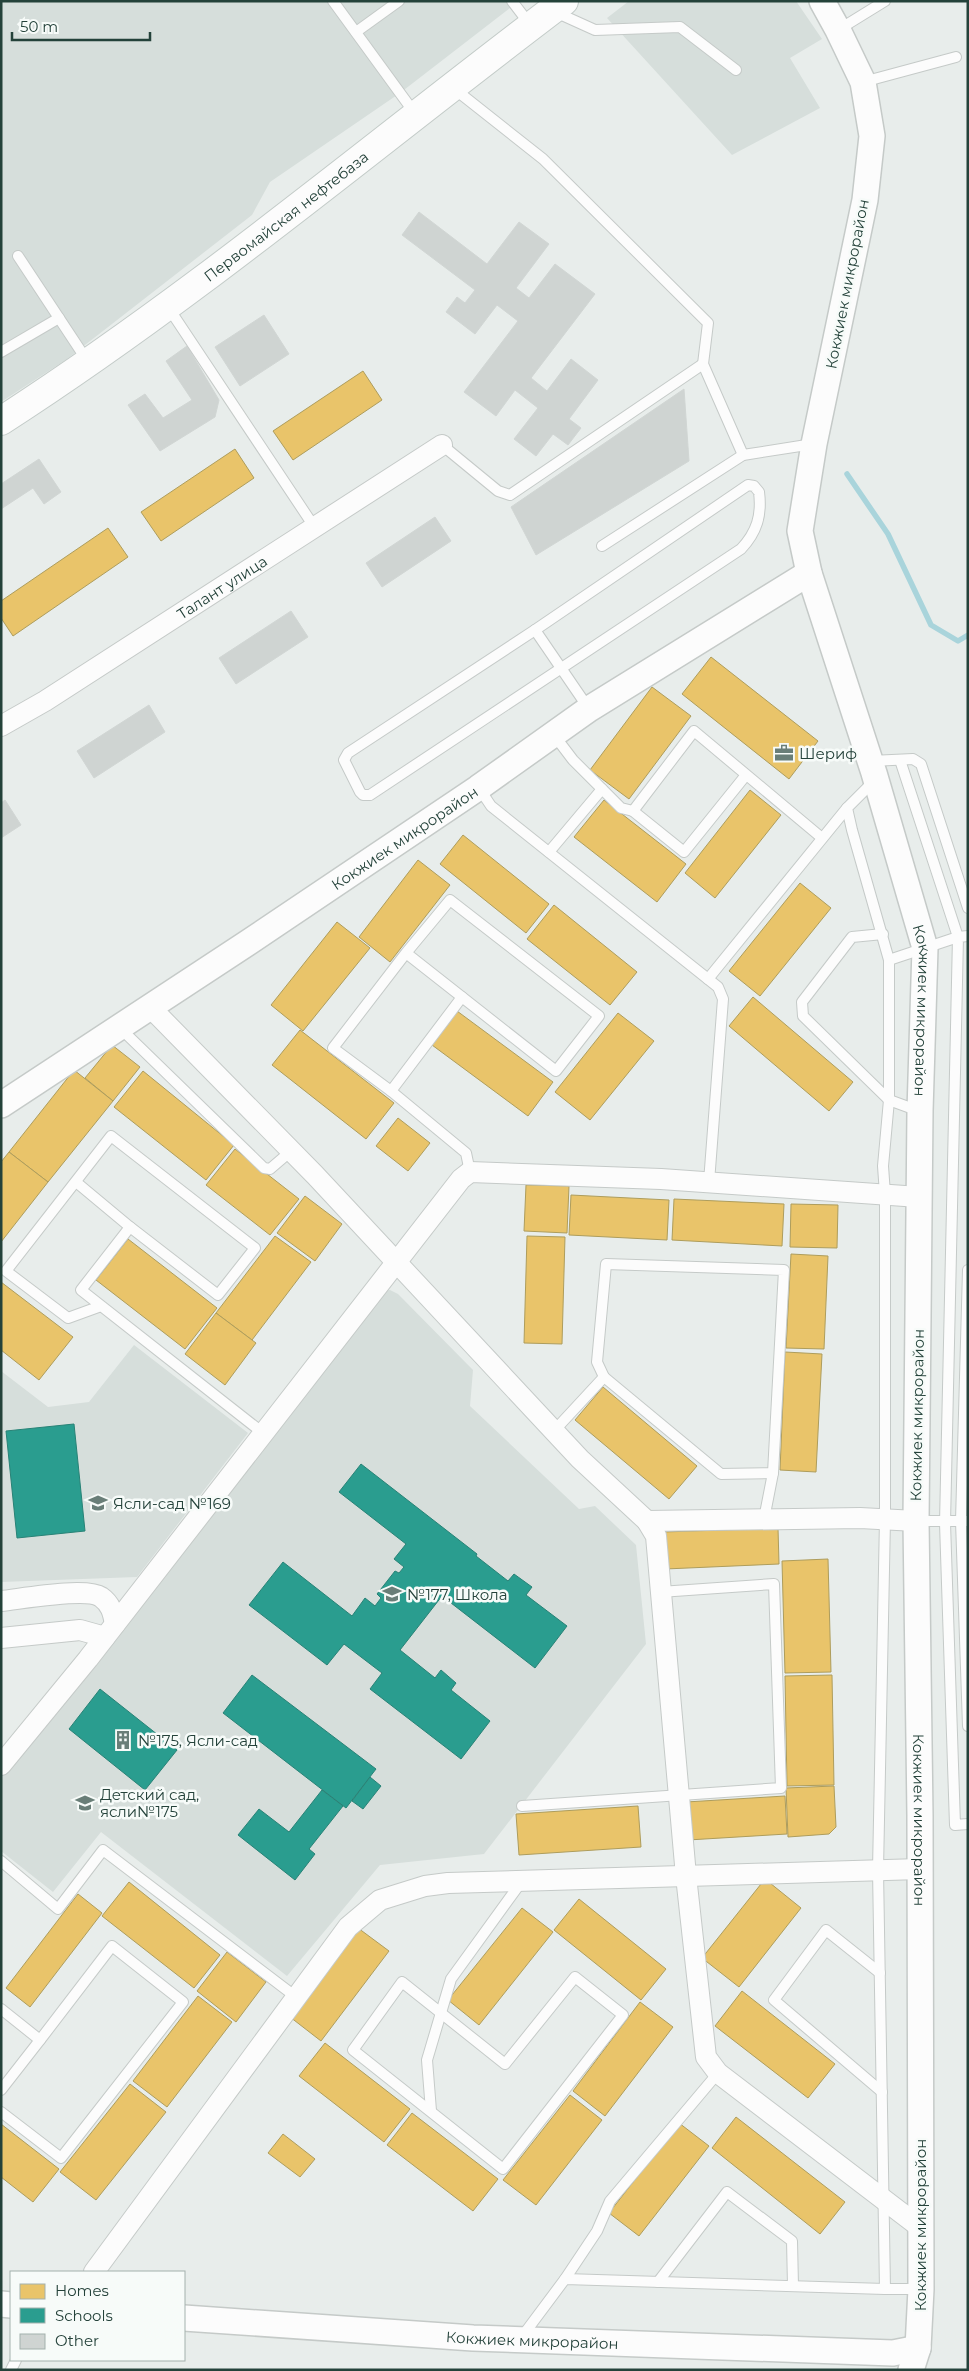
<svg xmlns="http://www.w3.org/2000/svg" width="969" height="2371" viewBox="0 0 969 2371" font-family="Montserrat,sans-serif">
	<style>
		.built { fill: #d6dedb }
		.homes { fill: #e9c46a; stroke: #ae9d5c }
		.schools { fill: #2a9d8f; stroke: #288276 }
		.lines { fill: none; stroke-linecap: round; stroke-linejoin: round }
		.stream { stroke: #a9d4db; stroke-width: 5.5 }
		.building { fill: #cfd4d2; stroke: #d1d6d4 }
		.service-casing { stroke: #c5cac8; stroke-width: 12 }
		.minor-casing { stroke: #c5cac8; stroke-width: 22 }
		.tertiary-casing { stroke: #c5cac8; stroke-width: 28 }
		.secondary-casing { stroke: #c3cbc8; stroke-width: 30 }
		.service { stroke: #fcfcfc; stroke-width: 10 }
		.minor { stroke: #fcfcfc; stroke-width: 20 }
		.tertiary { stroke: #fcfcfc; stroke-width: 25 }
		.secondary { stroke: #fcfcfc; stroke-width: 28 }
		.labels { text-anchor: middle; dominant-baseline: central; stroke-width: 5; stroke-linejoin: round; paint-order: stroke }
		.street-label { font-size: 15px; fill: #24423a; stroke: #f7fbf9 }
		.poi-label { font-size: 15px; fill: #24423a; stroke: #f7fbf9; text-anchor: start }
	</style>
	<rect width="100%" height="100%" fill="#e8edeb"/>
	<g class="built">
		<path d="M1,1H519L400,93L270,182L252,215L67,359L1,402Z"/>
		<path d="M629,1H796L822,39L790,58L820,108L732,155L607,18Z"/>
		<path d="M390,1290L398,1294L473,1370L470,1406L579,1509L595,1506L636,1545L646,1644L484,1854L380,1865L287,1976L101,1832L53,1892L1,1851V1774L383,1291Z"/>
		<path d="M134,1345L248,1433L137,1577L1,1582V1371L48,1407L89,1402Z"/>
	</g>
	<g class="homes">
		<path d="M363,371L382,400L293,460L273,431Z"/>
		<path d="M235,449L254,478L161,541L141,512Z"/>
		<path d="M108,528L128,557L13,636L1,618V601Z"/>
		<path d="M711,657L818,741L789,779L682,694Z"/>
		<path d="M652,687L691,716L629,799L590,770Z"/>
		<path d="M750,790L781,815L715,898L685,873Z"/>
		<path d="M604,800L686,864L657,902L574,837Z"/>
		<path d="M463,835L549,904L526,933L440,864Z"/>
		<path d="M418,860L450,885L390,962L359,937Z"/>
		<path d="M800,883L831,908L760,996L729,971Z"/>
		<path d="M554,905L637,972L610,1005L527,939Z"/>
		<path d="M337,922L370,948L303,1031L271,1005Z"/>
		<path d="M753,997L853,1082L829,1111L729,1026Z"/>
		<path d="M457,1011L553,1082L528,1116L432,1045Z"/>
		<path d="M618,1013L654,1041L590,1120L555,1092Z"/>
		<path d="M300,1030L394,1103L366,1139L272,1065Z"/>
		<path d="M112,1045L140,1067L113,1101L85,1078Z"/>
		<path d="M74,1070L113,1101L48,1182L9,1152Z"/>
		<path d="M143,1071L234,1145L206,1180L114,1107Z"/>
		<path d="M398,1118L430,1143L408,1171L376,1146Z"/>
		<path d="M235,1149L299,1199L270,1235L206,1185Z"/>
		<path d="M9,1152L48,1182L1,1242V1162Z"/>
		<path d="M526,1185L569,1186L567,1233L524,1231Z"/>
		<path d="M571,1195L669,1200L667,1240L569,1235Z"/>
		<path d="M305,1196L342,1224L315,1261L277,1233Z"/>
		<path d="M674,1199L784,1204L782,1246L672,1240Z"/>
		<path d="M791,1204L838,1205L837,1248L790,1247Z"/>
		<path d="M275,1236L311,1262L252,1340L216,1313Z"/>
		<path d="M527,1236L565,1237L562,1344L524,1343Z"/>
		<path d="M128,1239L217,1308L185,1349L96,1280Z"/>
		<path d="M791,1254L828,1256L824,1349L786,1348Z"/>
		<path d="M1,1282L73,1337L39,1380L1,1350Z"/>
		<path d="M216,1313L256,1343L225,1385L185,1354Z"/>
		<path d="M785,1352L822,1354L816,1472L780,1470Z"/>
		<path d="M603,1387L697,1466L669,1499L575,1420Z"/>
		<path d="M778,1528L779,1564L665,1569L664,1532Z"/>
		<path d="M828,1559L831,1672L785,1673L782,1561Z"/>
		<path d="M832,1675L834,1785L787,1786L785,1676Z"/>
		<path d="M834,1786L836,1827L829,1834L788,1837L786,1788Z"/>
		<path d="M785,1796L787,1834L688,1840L686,1802Z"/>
		<path d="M638,1806L641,1847L519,1855L516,1814Z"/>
		<path d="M765,1879L801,1908L739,1987L702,1958Z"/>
		<path d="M129,1882L220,1955L194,1988L102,1916Z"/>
		<path d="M78,1894L102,1913L30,2007L6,1988Z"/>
		<path d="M579,1899L666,1969L641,2000L554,1930Z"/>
		<path d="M522,1908L553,1932L479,2025L448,2000Z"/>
		<path d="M358,1928L389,1951L321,2041L290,2017Z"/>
		<path d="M227,1952L266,1982L236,2022L197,1991Z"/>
		<path d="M742,1991L835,2064L808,2098L715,2026Z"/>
		<path d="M198,1996L232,2022L167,2107L133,2081Z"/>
		<path d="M640,2002L673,2027L605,2116L573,2091Z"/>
		<path d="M325,2043L410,2109L384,2142L299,2076Z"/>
		<path d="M130,2084L166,2112L96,2200L60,2172Z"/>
		<path d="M570,2095L602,2120L536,2205L503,2180Z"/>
		<path d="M412,2113L498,2179L473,2211L387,2145Z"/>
		<path d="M736,2117L845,2202L820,2234L712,2148Z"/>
		<path d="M679,2123L709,2146L639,2236L609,2213Z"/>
		<path d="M1,2124L59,2169L33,2202L1,2177Z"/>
		<path d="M283,2134L315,2159L300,2177L268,2153Z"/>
	</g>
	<g class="schools">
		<path d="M74,1424L85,1531L17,1538L6,1431Z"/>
		<path d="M361,1464L477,1554L476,1556L508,1581L514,1574L532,1587L526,1595L567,1626L535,1668L442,1596L400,1650L435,1678L441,1670L456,1683L451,1690L490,1721L461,1759L370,1689L382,1673L344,1644L327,1665L249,1605L283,1562L352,1616L365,1598L375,1606L381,1598L377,1594L395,1571L399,1573L404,1567L394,1559L406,1544L339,1492Z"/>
		<path d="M252,1675L376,1769L346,1808L223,1713Z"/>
		<path d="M100,1689L177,1750L145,1790L69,1729Z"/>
		<path d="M370,1777L381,1786L363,1809L352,1801Z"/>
		<path d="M322,1790L343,1806L309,1849L315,1854L295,1880L238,1835L259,1809L289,1832Z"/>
	</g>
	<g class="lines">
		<path class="stream" d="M847,474L888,534L931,625L958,641L968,635"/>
	</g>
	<g class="building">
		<path d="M419,212L487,264L519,222L549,244L516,288L529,298L555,264L595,294L531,378L547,391L571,359L598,380L569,419L581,428L568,445L553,434L536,456L514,439L538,408L515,390L496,416L464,392L518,321L497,305L475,334L446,312L457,297L465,303L475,290L402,235Z"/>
		<path d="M264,315L289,354L240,386L215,347Z"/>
		<path d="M187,346L219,400L215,417L160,451L128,405L145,394L163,418L192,400L166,361Z"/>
		<path d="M684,389L689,461L536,555L511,507Z"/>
		<path d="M39,459L61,492L44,504L33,488L1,509V484Z"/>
		<path d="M435,517L451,541L382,587L366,563Z"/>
		<path d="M291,611L308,637L236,684L219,658Z"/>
		<path d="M149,705L165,732L94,778L77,751Z"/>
		<path d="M5,800L21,825L1,838V803Z"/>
	</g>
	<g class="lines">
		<g class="service-casing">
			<g id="service">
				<path d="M333,1L416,115"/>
				<path d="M512,1L531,26"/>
				<path d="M553,11L595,30L680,27L736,70"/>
				<path d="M838,30L885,1"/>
				<path d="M356,32L399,1"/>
				<path d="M863,82L956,57"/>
				<path d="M452,87L543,159L708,323L703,364L743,455"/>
				<path d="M18,256L88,362"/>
				<path d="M168,307L315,528"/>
				<path d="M1,352L59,318"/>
				<path d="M442,445L498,491L510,495L703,364"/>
				<path d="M748,485L754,486L759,492C762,515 757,532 741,549L370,795H363L360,792L344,760L348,753L535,630Z"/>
				<path d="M602,546L743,455L813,444"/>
				<path d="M535,630L589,709"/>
				<path d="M554,735L573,760L621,808L633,811"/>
				<path d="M871,761L913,759L921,764L968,908"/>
				<path d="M746,775L684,852L633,811L694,731L822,838"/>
				<path d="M479,788L491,806L718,987L723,999L709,1182"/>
				<path d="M549,852L602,789"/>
				<path d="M883,934L852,937L802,1002L803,1016L889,1100L919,1111"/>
				<path d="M968,936L958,937L945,1523L955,1825L968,1824"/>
				<path d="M406,953L556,1071L599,1016L450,900L406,953L333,1048L391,1091L466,1153L470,1172"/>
				<path d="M889,960L958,937L900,760"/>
				<path d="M708,979L847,808"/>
				<path d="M119,1027L264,1168L270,1169L291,1151"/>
				<path d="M391,1091L462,997"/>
				<path d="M76,1182L130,1227"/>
				<path d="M606,1264L784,1270L773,1473L721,1474L604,1377L597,1362Z"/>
				<path d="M968,1270L961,1521L968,1726"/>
				<path d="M101,1306L68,1318L6,1271L111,1136L255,1248L218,1295L130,1227L81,1290L263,1433"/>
				<path d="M554,1431L604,1377"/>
				<path d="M764,1519L773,1473"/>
				<path d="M916,1521H968"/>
				<path d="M522,1806L781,1788L774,1584L660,1592"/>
				<path d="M1,1861L58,1909L103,1850L296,1997"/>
				<path d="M880,1973L826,1930L774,2000L882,2092"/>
				<path d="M575,1977L623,2015L503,2169L353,2050L402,1982L505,2064Z"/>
				<path d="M1,2009L40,2040L112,1946L183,2002L61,2158L1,2112"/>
				<path d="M1,2090L40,2040"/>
				<path d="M431,2111L427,2060L451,1979L522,1881"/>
				<path d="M565,2279L597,2231L610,2201L718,2073"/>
				<path d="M658,2282L727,2192L792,2241L793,2286"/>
				<path d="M885,2289H921"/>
				<path d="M521,2338L565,2279L885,2289L878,1870L885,1519V1194L883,1166L889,1100V960L852,830L847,808L875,780"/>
				<path d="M11,2370L16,2360"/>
			</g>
		</g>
		<g class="minor-casing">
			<g id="minor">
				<path id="s1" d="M1,726L45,701L442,445"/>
				<path d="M150,1007L315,1175L580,1459L647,1521L656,1536L686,1876L706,2057L718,2073L921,2228"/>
				<path d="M647,1521L860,1518L916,1521"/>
				<path d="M1,1601C21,1599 86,1587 101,1597C111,1604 113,1613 115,1624"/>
				<path d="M1,1638L80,1630L105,1637"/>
				<path d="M1,1765L88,1659L461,1179L470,1172L661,1179L919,1197"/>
				<path d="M94,2272L348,1927L380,1900L425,1886L448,1883L920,1869"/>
			</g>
		</g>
		<g class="tertiary-casing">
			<g id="tertiary">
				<path id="s2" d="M822,1L838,30L863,82L872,136L865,200L814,444L800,531L809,573L874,773L925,948L920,1111L916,1521L920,1816L921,2289L918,2348L911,2370"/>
				<path id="s3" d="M1,1105L249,942L478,788L589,709L809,573"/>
				<path d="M1,2304L11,2305"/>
				<path id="s4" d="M184,2318L473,2338L893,2353L918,2348"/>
			</g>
		</g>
		<g class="secondary-casing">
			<g id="secondary">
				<path id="s5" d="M1,421C198,294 377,142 564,1"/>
			</g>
		</g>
		<use href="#service" class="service"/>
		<use href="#minor" class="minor"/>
		<use href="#tertiary" class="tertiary"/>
		<use href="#secondary" class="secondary"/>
	</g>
	<defs>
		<g id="office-bare" transform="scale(1.5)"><path d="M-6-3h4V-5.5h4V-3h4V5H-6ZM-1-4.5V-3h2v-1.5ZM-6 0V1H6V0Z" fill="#697e78" stroke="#f7fbf9" stroke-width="2.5" paint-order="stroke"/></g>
		<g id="school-bare" transform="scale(1.5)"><path d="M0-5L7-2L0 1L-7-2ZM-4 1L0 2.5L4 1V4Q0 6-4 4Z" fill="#697e78" stroke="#f7fbf9" stroke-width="2.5" paint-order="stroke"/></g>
		<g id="building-bare" transform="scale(1.5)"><path d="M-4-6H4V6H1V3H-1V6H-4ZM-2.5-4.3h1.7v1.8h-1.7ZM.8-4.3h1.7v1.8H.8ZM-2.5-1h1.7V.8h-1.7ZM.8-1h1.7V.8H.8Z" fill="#697e78" stroke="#f7fbf9" stroke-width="2.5" paint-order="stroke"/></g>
	</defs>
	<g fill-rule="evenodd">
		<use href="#office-bare" x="784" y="753"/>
		<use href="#school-bare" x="98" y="1503"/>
		<use href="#school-bare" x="392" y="1594"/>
		<use href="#building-bare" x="123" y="1740"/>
		<use href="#school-bare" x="85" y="1803"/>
	</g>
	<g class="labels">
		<g class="street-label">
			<text stroke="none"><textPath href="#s5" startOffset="351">Первомайская нефтебаза</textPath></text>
			<text transform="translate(847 284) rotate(-79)">Кокжиек микрорайон</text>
			<text stroke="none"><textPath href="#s1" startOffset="261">Талант улица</textPath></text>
			<text stroke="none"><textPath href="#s3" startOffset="484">Кокжиек микрорайон</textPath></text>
			<text stroke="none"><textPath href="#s2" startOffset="1045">Кокжиек микрорайон</textPath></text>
			<text transform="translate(917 1415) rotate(-89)">Кокжиек микрорайон</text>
			<text stroke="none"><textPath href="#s2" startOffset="1855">Кокжиек микрорайон</textPath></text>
			<text transform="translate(920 2225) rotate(-90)">Кокжиек микрорайон</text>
			<text stroke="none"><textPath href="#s4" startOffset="349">Кокжиек микрорайон</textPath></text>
		</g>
		<g class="poi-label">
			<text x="799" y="753">Шериф</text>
			<text x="113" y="1503">Ясли-сад №169</text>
			<text x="407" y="1594">№177, Школа</text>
			<text x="138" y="1740">№175, Ясли-сад</text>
			<text x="100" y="1794">Детский сад,<tspan x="100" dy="17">ясли№175</tspan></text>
		</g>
	</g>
	<rect width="969" height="2371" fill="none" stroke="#24423a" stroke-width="5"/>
	<rect x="10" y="2271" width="175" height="90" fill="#f7fbf9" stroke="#a3b1ad"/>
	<rect x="20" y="2284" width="25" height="15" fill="#e9c46a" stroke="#a3b1ad"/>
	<text x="55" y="2296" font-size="15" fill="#24423a">Homes</text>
	<rect x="20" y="2308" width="25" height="15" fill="#2a9d8f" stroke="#a3b1ad"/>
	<text x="55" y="2321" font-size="15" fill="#24423a">Schools</text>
	<rect x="20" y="2334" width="25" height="15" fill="#cfd4d2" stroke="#a3b1ad"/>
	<text x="55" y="2346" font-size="15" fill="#24423a">Other</text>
	<path d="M12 32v8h138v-8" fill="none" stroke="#24423a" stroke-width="2.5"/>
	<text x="20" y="32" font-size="15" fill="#24423a" stroke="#f7fbf9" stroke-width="4" paint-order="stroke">50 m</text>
</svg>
